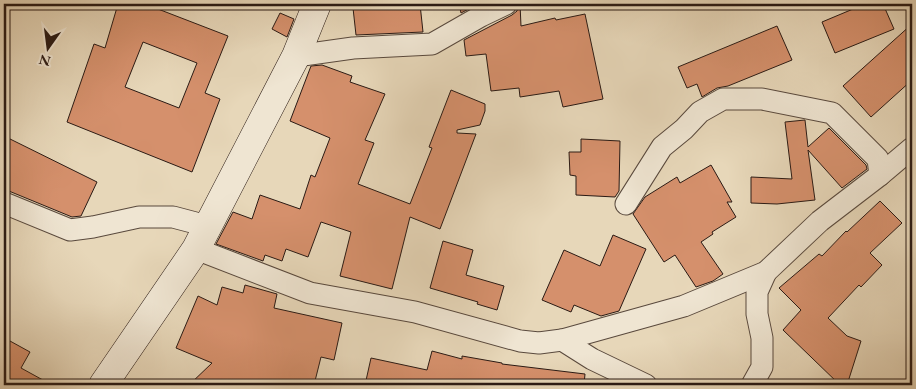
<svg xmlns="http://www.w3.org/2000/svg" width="916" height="389" viewBox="0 0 916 389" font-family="'EB Garamond',serif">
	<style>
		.building { fill: #d5906c; stroke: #2a1a14; fill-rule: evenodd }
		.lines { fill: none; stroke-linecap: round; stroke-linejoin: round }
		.street-casing { stroke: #59493d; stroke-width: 23 }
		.secondary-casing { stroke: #2a1a14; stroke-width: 29 }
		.street { stroke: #efe5d2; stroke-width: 21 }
		.secondary { stroke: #efe5d2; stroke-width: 28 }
	</style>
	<rect width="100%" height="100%" fill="#e7d7b9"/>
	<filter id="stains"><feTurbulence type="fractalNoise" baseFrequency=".004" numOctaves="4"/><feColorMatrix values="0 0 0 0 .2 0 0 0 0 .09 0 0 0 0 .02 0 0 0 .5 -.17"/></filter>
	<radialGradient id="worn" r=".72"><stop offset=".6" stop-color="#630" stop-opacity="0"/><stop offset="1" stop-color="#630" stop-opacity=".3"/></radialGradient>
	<g class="building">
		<path d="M118,4H145L228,36L205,93L220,99L192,172L67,122L94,44L105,48ZM143,42L197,63L179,108L125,87Z"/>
		<path d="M392,4H420L423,32L356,35L353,8Z"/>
		<path d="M459,4H478L461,13Z"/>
		<path d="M518,4H520L521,26L555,18L556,20L585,14L603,99L563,107L559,91L520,97L519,88L491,91L486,54L466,56L464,40L512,15L517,11Z"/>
		<path d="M865,4H883L894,29L835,53L822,22Z"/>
		<path d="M280,13L294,19L287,37L272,29Z"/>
		<path d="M912,24V80L871,117L843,86Z"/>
		<path d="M777,26L792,60L728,86L717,88L702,97L697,84L687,88L678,67Z"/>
		<path d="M322,65L352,76L350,82L385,94L365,140L374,143L358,184L410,204L432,148L429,147L451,90L485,104V111L480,125L457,130V133L476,134L440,229L410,217L392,289L340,276L351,232L321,222L308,257L286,249L282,261L265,255L263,261L216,244L233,212L252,219L260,195L300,209L311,175L315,177L330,138L290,121L311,66Z"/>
		<path d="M805,120L808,147L829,128L866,165L867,169L842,188L808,150L815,200L777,204L751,203V177L792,179L785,122Z"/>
		<path d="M4,136L97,182L81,216L72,217L4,189Z"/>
		<path d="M581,139L620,141L619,191L615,197L576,195V176L570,175L569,152H581Z"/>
		<path d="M711,165L732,202H727L736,217L712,232L713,234L701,242L723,274L713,281L696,287L675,255L664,262L633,214L645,197L677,177L680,183Z"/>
		<path d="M880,201L902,223L870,253L882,265L861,287L859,285L828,318L847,336L861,341L847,385H840L783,330L801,310L779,288L819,254L822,256L846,231L847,232Z"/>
		<path d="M613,235L646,249L619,311L601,316L574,305L571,312L542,300L564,250L600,266Z"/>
		<path d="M443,241L473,250L466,275L504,286L497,310L477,304L478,302L430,288Z"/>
		<path d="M245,285L277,294L274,308L342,323L334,360L321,357L314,385H242L231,382L227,385H189L212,363L176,348L198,296L217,305L222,287L243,293Z"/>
		<path d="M10,341L30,352L21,368L52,385H4V351Z"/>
		<path d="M432,351L462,359V356L502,363V364L585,374L584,385H504L474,381L473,385H365L371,358L427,370Z"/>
	</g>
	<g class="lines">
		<g class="street-casing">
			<g id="street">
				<path d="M296,56L353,48L432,44L481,16L506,4"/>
				<path d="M4,203L70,230L93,227L139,217H173L207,226"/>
				<path d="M626,204L662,147L684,129L700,112L723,99H762L832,113L878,159L880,175"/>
				<path d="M196,249L310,293L415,312L520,341L539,343L562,340L684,306L766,272L820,221L880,175L912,148"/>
				<path d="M562,340L592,359L646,385"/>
				<path d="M752,385L762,367V338L757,314V292L766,272"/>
			</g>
		</g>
		<g class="secondary-casing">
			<path id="secondary" d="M103,385L196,249L296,56L317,4"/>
		</g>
		<use href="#street" class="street"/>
		<use href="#secondary" class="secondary"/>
	</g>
	<rect width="916" height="389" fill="none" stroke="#e7d7b9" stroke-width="20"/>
	<rect x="5" y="5" width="906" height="379" fill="none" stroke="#2a1a14" stroke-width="2.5"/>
	<rect x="10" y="10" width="896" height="369" fill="none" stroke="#2a1a14"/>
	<g transform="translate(48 48) rotate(194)" stroke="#efe5d2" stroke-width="4" paint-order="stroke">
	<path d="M0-4L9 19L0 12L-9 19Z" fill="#2a1a14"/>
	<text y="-8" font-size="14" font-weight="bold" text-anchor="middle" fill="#2a1a14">N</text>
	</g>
	<rect width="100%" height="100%" filter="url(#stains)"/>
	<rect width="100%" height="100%" fill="url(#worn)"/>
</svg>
